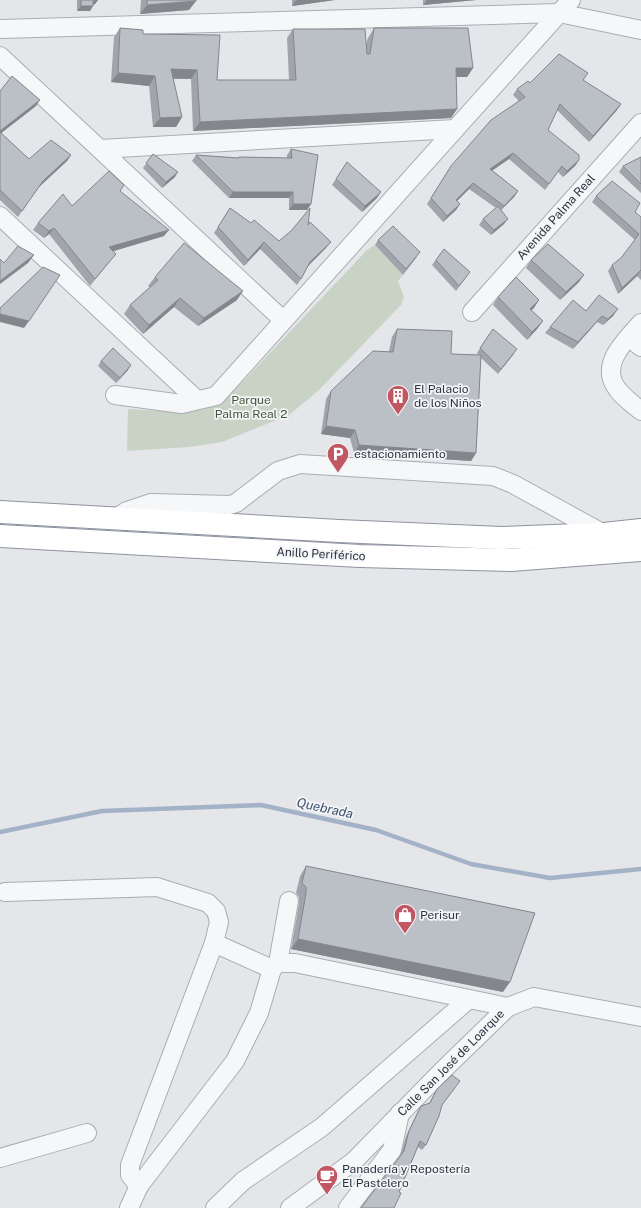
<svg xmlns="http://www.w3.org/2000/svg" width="641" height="1208" viewBox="0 0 641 1208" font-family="'Public Sans',sans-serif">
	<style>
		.green { fill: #c8d3c6 }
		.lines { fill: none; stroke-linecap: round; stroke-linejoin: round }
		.stream { stroke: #a3b2c6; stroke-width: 4.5 }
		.minor-casing { stroke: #a9adb4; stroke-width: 20 }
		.highway-casing { stroke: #8d939f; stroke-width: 24 }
		.minor { stroke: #f6f7f9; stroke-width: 18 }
		.highway { stroke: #fff; stroke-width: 22 }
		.wall { fill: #a1a4aa }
		.shaded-wall { fill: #83868b }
		.building { fill: #bbbfc6; stroke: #83868b }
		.labels { text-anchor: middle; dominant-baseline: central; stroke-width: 3.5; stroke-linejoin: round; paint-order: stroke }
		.street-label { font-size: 12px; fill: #2d3340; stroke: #f3f5f7 }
		.poi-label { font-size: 12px; fill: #2d3340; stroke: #f3f5f7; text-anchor: start }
		.park-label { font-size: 12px; fill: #405b3c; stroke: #f3f5f7 }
		.water-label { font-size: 13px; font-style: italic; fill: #3c5170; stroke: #f3f5f7 }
	</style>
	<rect width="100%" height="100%" fill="#e4e6ea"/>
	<path class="green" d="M375,245L403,275L398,281L404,297L401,305L318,391L289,415L222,442L189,447L127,451L128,409L179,412L210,404L234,391L367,250Z"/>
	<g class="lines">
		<path class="stream" d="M0,832L102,811L261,805L376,830L471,864L550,878L641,869"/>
		<g class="minor-casing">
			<g id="minor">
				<path d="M0,29L559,13L641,30"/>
				<path d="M0,56L283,320"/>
				<path d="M100,149L455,129"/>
				<path d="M0,216L197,400"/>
				<path d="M472,312L641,123"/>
				<path d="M641,323C625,341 598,365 618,390C624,398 634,405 641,411"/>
				<path d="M629,337L641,347"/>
				<path d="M115,395L182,404L216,396L571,0"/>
				<path d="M114,519L127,511L151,503L230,505L236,503L278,471L300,464L493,476L513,484L604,534"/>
				<path d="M5,892L157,887L208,903L216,911L219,922L214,943L130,1165V1175L139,1186"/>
				<path d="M214,943L272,969"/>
				<path d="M278,963L289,901"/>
				<path d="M0,1158L87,1133"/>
				<path d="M129,1208L139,1186L235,1061L259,1013L272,969L278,963H295L508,1007"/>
				<path d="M215,1208L243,1181L322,1127L469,999"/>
				<path d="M290,1208L354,1161L442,1071L508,1007L534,997L641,1017"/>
				<path d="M348,1208L392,1150L400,1113"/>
			</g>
		</g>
		<g class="highway-casing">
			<g id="highway">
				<path d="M0,512L339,531L501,538L604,534L641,530"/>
				<path d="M0,536L360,556L511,560L641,550"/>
			</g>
		</g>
		<use href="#minor" class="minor"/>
		<use href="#highway" class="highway"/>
	</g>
	<g class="wall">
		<path d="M77,0H98L95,4L93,5L90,11H77Z"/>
		<path d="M141,0H196L189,10L140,14Z"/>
		<path d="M292,0H335L292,6Z"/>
		<path d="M423,0H476L423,5Z"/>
		<path d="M120,28L143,34L217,80H289L287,38L293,29L366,44L368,38L374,28L473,68L467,77H456L457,109L451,118L193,131L191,79H173L182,117L176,127H153L149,86L111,82L114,37Z"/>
		<path d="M583,80L621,104L617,110L589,142L557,110L548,130L579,160L575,166L563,177L558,172L545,190L509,159L492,170L518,191L514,197L501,210L504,224L491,235L479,225L483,219L496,208L469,189L457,201L460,204L456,210L443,222L427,204L451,166L519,101L513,95L517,89L530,83Z"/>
		<path d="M0,91L36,106L1,133L29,159L71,155L67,161L39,187L18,217L0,200Z"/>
		<path d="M291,149L311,204L307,210H289V198H229L192,161L196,155L238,158L239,157L287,158V155Z"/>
		<path d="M153,154L175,177L162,188L143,168Z"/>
		<path d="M641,157V193L619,172L623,166Z"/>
		<path d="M347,162L377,198L362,212L332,185Z"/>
		<path d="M120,191L164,236L113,251L111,260L90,286L49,234L44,238L33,230L38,223L72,206Z"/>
		<path d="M596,196L641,217V280L637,276L618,294L608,271L612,265L621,258L635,240L592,202Z"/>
		<path d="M230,208L251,223L279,241L308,224L326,248L308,266L301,279L297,285L260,249L244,266L214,233Z"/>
		<path d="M378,240L417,257L403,275L375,245Z"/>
		<path d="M444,249L470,272L456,291L432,265Z"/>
		<path d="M531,260L579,282L560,300L526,268Z"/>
		<path d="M155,277L237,300L198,326L174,307L143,334L124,314L130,305L150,287L148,286Z"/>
		<path d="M498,297L534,308L531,310L543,321L537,329L527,340L493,305Z"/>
		<path d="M586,311L613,316L603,325L597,322L573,349L545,333L550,327Z"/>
		<path d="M397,329L451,354L479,355L477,353L489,334L514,354L498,374L481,358L476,453L471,461L354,453L350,438L321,434L326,399L331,391L389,351L392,337Z"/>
		<path d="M101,361L128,370L116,383L98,366Z"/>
		<path d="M306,866L503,992L291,949L299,903V897L296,893L300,876Z"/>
		<path d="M437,1089L442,1105L426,1145L422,1150L418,1147L399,1192L400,1156L406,1136L418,1111L421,1106L429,1103Z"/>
	</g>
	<g class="shaded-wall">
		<path d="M96,0H98L95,4L90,6H93L90,11H77L81,6Z"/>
		<path d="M296,0H335L292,6Z"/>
		<path d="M427,0H476L423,5Z"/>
		<path d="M196,1L189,10L140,14L147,5Z"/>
		<path d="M456,68H473L467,77H449Z"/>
		<path d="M171,69L197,70L191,79L165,78Z"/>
		<path d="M118,73L155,76L149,86L111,82Z"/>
		<path d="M40,100L36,106L0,134V131Z"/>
		<path d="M621,104L617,110L589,142L593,136Z"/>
		<path d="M457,109L451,118L193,131L200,122Z"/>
		<path d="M182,117L176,127H153L160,118Z"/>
		<path d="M513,153L509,159L486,175L490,169Z"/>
		<path d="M71,155L67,161L39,187L43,181Z"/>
		<path d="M579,160L575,166L563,177L567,171Z"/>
		<path d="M178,172L175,177L162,188L166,182Z"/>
		<path d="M473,183L469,189L452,206L456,200Z"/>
		<path d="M518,191L514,197L500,211L504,206Z"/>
		<path d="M233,192H293L289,198H229Z"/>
		<path d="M381,192L377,198L362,212L365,206Z"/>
		<path d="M293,204H311L307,210H289Z"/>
		<path d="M460,204L456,210L443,222L447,216Z"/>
		<path d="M508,219L504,224L491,235L494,230Z"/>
		<path d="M54,228L49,234L44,238L49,231Z"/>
		<path d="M169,230L164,236L104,254L109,247Z"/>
		<path d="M264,242L260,249L244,266L248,260Z"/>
		<path d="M331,242L326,248L306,268L310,262Z"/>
		<path d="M34,255L28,263L0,284V281Z"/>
		<path d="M641,270L637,276L618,294L622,288Z"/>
		<path d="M584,275L579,282L560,300L566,292Z"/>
		<path d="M243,291L237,300L198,326L204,318Z"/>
		<path d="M180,298L174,307L143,334L149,325Z"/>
		<path d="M539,300L534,308L525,316L530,309Z"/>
		<path d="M618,309L613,316L603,325L608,319Z"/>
		<path d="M0,314L29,321L24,328L0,322Z"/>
		<path d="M602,316L597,322L573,349L578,342Z"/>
		<path d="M543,321L537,329L527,340L532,332Z"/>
		<path d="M131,365L128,370L116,383L120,378Z"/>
		<path d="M326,426L355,430L350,438L321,434Z"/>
		<path d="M359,445L476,453L471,461L354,453Z"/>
		<path d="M298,939L510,982L503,992L291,949Z"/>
	</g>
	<g class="building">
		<path d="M81,0H96L93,1V6H81Z"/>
		<path d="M147,0H196V1L147,5Z"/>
		<path d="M120,28L143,30V34L220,35L217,80H296L293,29H365L367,54H370L374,28H468L473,68H456L457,109L200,122L197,70L171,69L182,117L160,118L155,76L118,73Z"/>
		<path d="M559,54L588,73L583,80L621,104L593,136L560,104L548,130L579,155V160L567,171L562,166L549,184L513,153L490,169L518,191L504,206L473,183L456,200L460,204L447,216L431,198L451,166L491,120L525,97L517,89L528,81L530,83Z"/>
		<path d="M12,76L40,100L0,131V91Z"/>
		<path d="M0,132L29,159L51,140L71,155L43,181L22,211L0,190Z"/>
		<path d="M291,149L318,155L311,204H293V192H233L196,155L239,158V157L292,158Z"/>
		<path d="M153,154L178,172L166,182L146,163Z"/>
		<path d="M641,157V184L623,166Z"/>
		<path d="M347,162L381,192L365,206L336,179Z"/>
		<path d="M109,171L124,185L120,191L169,230L109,247L116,254L95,279L54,228L49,231L38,223L63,194L72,206Z"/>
		<path d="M612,181L640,203L635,212L641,217V271V270L622,288L612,265L621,258L639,234L596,196Z"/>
		<path d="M498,206L508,219L494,230L483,219Z"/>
		<path d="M230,208L251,223L254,220L279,241L291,231L310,208L308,225L310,222L331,242L310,262L301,279L264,242L248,260L218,227Z"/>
		<path d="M393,226L420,252L406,269L378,240Z"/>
		<path d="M184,243L243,291L204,318L180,298L149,325L130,305L158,280L155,277Z"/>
		<path d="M548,244L584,275L566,292L531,260Z"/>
		<path d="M18,246L34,255L0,281V259L4,263Z"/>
		<path d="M444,249L470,272L459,286L436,260Z"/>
		<path d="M43,267L60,275L29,321L0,314V308Z"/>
		<path d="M516,277L539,300L530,309L543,321L532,332L498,297Z"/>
		<path d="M599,295L618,309L608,319L602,316L578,342L550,327L573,300L586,311Z"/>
		<path d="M397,329L452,331L451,354L481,355L476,453L359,445L355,430L326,426L331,391L373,351L393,352Z"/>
		<path d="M493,329L517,349L501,369L480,348Z"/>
		<path d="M113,348L131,365L120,378L101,361Z"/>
		<path d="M306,866L535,913L510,982L298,939L306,893V887L302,883Z"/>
		<path d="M452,1075L460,1081L442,1105L439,1116L426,1145L420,1141L399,1192L401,1193L394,1208H361L404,1151L409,1131L421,1106L430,1103L437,1089Z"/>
	</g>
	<defs>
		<g id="building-pin" transform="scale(1.15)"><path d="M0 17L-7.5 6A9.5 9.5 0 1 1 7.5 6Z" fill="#c05762" stroke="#f3f5f7"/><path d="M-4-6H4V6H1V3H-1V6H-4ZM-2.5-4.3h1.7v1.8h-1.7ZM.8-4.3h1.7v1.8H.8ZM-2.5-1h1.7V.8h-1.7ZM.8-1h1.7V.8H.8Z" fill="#fff"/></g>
		<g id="parking-pin" transform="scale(1.15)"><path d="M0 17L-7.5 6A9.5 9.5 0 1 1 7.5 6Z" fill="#c05762" stroke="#f3f5f7"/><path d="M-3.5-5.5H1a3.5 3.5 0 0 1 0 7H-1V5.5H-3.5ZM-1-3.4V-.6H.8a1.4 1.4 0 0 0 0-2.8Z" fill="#fff"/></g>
		<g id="shop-pin" transform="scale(1.15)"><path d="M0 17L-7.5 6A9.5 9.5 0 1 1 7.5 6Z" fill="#c05762" stroke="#f3f5f7"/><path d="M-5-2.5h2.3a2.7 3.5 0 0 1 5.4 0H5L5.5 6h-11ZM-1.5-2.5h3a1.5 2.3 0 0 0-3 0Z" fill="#fff"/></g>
		<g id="cafe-pin" transform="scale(1.15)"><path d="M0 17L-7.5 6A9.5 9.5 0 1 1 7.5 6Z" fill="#c05762" stroke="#f3f5f7"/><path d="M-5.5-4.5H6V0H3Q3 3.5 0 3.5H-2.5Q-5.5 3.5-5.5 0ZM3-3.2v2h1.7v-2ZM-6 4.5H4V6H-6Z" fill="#fff"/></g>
	</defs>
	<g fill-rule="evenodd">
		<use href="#building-pin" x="398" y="396"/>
		<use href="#parking-pin" x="338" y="454"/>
		<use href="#shop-pin" x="405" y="915"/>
		<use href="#cafe-pin" x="327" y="1176"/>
	</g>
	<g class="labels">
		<g class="street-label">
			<text transform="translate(556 217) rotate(-48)">Avenida Palma Real</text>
			<text transform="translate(321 554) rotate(3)">Anillo Periférico</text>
			<text transform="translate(451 1063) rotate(-45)">Calle San José de Loarque</text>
		</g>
		<g class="poi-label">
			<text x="414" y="389">El Palacio<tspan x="414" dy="14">de los Niños</tspan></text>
			<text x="354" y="454">estacionamiento</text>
			<text x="420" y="915">Perisur</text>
			<text x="342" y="1169">Panadería y Repostería<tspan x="342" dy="14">El Pastelero</tspan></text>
		</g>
		<g class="park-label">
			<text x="251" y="400">Parque<tspan x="251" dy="14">Palma Real 2</tspan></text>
		</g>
		<g class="water-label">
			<text transform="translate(325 808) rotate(12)">Quebrada</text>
		</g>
	</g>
</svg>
